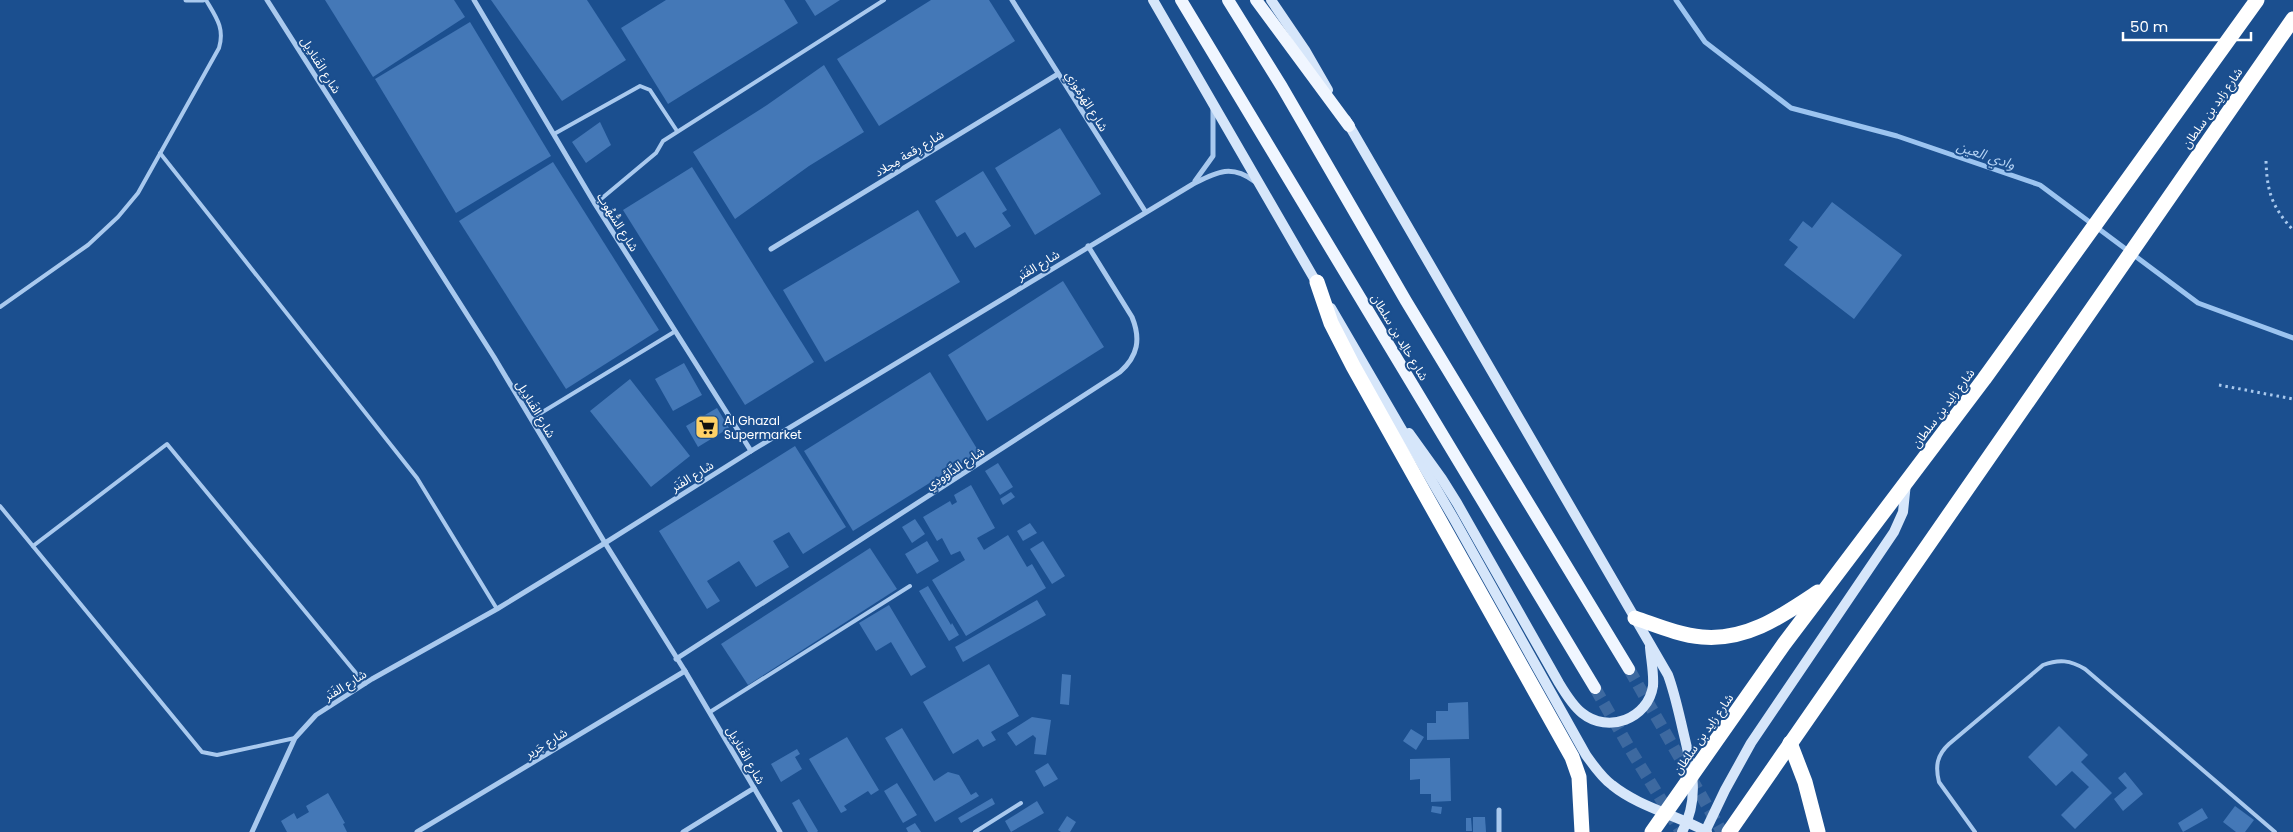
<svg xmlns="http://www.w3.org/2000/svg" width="2293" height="832" viewBox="0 0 2293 832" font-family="Poppins,'Noto Sans Arabic',sans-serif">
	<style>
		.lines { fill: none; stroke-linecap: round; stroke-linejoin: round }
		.stream { stroke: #9cc4f0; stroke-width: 5 }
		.building { fill: #4478b7 }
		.primary-tunnel { stroke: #3d69a0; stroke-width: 12; stroke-dasharray: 12 6; stroke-linecap: butt }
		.path { stroke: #a9c9ee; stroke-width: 3; stroke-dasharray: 2.5 4; stroke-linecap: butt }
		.lane { stroke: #a9c9ee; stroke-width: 4 }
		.street { stroke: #a9c9ee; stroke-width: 5 }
		.secondary { stroke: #d6e6fa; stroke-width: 10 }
		.primary { stroke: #f0f6ff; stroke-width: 12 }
		.highway { stroke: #fff; stroke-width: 15 }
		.labels { text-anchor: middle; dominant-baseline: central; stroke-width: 4; stroke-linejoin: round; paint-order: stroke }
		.street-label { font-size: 12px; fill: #fff; stroke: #1b4f8f }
		.poi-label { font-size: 12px; fill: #fff; stroke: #1b4f8f; text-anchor: start }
		.water-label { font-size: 14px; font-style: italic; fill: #b5d3f5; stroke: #1b4f8f }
	</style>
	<rect width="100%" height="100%" fill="#1b4f8f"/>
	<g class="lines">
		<path class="stream" d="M1676,0L1705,42L1791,108L1897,136L2040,185L2198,303L2293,338"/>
	</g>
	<g class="building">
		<path d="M325,0H454L465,17L373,77Z"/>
		<path d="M491,0H587L626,60L562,101Z"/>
		<path d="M666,0H784L798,23L668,104L621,28Z"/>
		<path d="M805,0H840L815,16Z"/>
		<path d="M931,0H989L1015,41L879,126L837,59Z"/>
		<path d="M470,22L551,156L456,213L375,79Z"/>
		<path d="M824,65L864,132L809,166L735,219L693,152L767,105Z"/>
		<path d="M600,122L611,145L586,163L572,142Z"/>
		<path d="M1060,128L1101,194L1035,235L995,168Z"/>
		<path d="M553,162L659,330L566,389L459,221Z"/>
		<path d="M692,167L814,362L745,405L623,210Z"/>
		<path d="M983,171L1007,210L1002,213L1011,226L975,248L965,232L957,237L935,201Z"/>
		<path d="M1832,202L1902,255L1854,319L1784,265L1798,247L1789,240L1803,221L1812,228Z"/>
		<path d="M918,210L960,282L825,362L783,290Z"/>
		<path d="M1063,281L1104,347L987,421L948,355Z"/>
		<path d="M684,363L702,395L673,411L655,379Z"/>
		<path d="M930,372L979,452L853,531L804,451Z"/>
		<path d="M630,379L690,456L651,487L590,411Z"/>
		<path d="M717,408L729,428L698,447L686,426Z"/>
		<path d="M795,446L846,527L803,554L789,532L773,541L789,567L756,587L739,561L707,581L720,601L707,609L659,531Z"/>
		<path d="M998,463L1013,487L1000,495L985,471Z"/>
		<path d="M971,485L995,528L977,538L984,550L1008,535L1027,567L1032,564L1046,588L966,636L932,580L965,560L960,551L951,555L942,538L937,541L923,517L950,501L952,505L957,502L954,495Z"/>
		<path d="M1011,492L1015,497L1003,505L1000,499Z"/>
		<path d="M915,519L925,534L912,543L902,527Z"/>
		<path d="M1030,523L1037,533L1023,541L1017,531Z"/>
		<path d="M927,541L939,561L917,574L905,554Z"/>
		<path d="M1043,541L1065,576L1052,584L1030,549Z"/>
		<path d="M870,548L897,589L748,685L721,644Z"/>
		<path d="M928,586L951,625L952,623L959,635L949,641L919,591Z"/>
		<path d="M1037,600L1046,615L963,662L955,647Z"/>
		<path d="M889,605L926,667L911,676L891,642L876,651L859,623Z"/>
		<path d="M989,664L1019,716L991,732L996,740L983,747L978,739L953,754L923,702Z"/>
		<path d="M1062,674L1071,675L1069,705L1060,704Z"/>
		<path d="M1468,702L1469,739L1427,740V723H1436V711H1448V703Z"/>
		<path d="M1032,717L1051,720L1046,755L1034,754L1036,738L1033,735L1016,746L1007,733Z"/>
		<path d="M2059,726L2088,755L2081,762L2112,793L2075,829L2061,815L2089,787L2072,771L2056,786L2028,757Z"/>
		<path d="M902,728L934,781L948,772L959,775L971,795L976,792L979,796L935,822L885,738Z"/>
		<path d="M1411,729L1424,737L1416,750L1403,741Z"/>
		<path d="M847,737L879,790L871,795L868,791L844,806L847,810L841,813L809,759Z"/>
		<path d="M797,749L800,754L795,757L802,769L781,782L771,764Z"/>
		<path d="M1450,758L1451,801L1431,802V794H1420V779L1410,780V759Z"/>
		<path d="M1048,763L1058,779L1044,787L1035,771Z"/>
		<path d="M2125,772L2143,794L2123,811L2114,799L2127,788L2118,778Z"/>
		<path d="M897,783L917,815L903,823L884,791Z"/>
		<path d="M328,793L345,823L343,824L347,832H287L281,821L294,813L297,819L309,812L306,806Z"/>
		<path d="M992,798L995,804L961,823L958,818Z"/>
		<path d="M799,799L818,831L817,832H808L792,803Z"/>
		<path d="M1037,801L1044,813L1011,832L1005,821Z"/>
		<path d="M1432,806L1442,807L1441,814L1431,812Z"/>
		<path d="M2235,806L2254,820L2245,832H2236L2223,822Z"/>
		<path d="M2202,808L2208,818L2183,832L2178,823Z"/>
		<path d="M1067,816L1076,822L1070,832H1061L1058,830Z"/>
		<path d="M1473,817H1485L1486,832H1473Z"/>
		<path d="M1466,818H1471L1472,831H1466Z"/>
		<path d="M915,823L921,832H908L906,828Z"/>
	</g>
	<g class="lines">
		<g class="primary-tunnel">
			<path d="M1629,669L1722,832"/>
			<path d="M1595,688L1633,754L1681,832"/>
		</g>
		<g class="path">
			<path d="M2266,161C2267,192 2272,207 2293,230"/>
			<path d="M2219,385L2293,399"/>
		</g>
		<g class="lane">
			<path d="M554,134L640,86L650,90L677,131"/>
			<path d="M160,153L417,478L497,609"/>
			<path d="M595,204L656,153L663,141L884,0"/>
			<path d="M0,307L88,245L118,217L138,193L219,48C225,28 216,17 206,0"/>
			<path d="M531,419L674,332"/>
			<path d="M0,506L202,752L217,755L295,738"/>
			<path d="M33,546L167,444L365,684"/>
			<path d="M710,712L910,586"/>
			<path d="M975,832L1021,803"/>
			<path d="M1975,832L1939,782C1935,766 1937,755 1949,744L2043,665C2059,659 2070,660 2085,669L2275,832"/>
		</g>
		<g class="street">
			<path d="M186,0H203"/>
			<path d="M267,0L494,357L605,543L685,671L780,832"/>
			<path d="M474,0L595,204L751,451"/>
			<path d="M1012,0L1145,211"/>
			<path d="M1195,181L1213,156V108"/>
			<path d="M771,249L1058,74"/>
			<path d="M676,659L1120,372C1138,356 1141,339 1132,317L1088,246"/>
			<path d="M252,832L295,738L316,715L372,679L497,609L605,543L751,451L1193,184C1217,172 1231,164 1254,181"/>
			<path d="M417,832L685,671"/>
			<path d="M683,832L754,788"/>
			<path d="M1499,832V810"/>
		</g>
		<g class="secondary">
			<path d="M1153,0L1319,287"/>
			<path d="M1271,0L1305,50L1328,90"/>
			<path d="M1346,120L1668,675C1675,694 1679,714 1684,735C1692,769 1700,799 1682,832"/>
			<path d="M1331,308L1454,519L1586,755C1594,766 1601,777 1612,785C1639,807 1677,815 1707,832"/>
			<path d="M1409,433L1442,479L1457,503L1559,683C1565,693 1573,706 1582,713C1608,734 1648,719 1653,686C1654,673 1651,660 1650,647"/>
			<path d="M1705,832L1725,790L1751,743L1894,532L1903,512L1906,483"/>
		</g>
		<g class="primary">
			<path d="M1181,0L1595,688"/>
			<path d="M1228,0L1282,87L1406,301L1629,669"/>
			<path d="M1256,0L1349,126"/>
		</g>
		<g class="highway">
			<path d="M1317,282L1331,323L1353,366L1572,757L1579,777L1582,832"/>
			<path d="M1635,618C1656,625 1679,635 1702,637C1747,641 1782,616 1818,592"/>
			<path d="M1790,743L1805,782L1818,832"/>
			<path d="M1652,832L1784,644L1984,379L2257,0"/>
			<path d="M1729,832L2293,19"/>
		</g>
	</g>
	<defs>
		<g id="supermarket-square" transform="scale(1.25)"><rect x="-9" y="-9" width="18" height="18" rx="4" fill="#ffd166" stroke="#1b4f8f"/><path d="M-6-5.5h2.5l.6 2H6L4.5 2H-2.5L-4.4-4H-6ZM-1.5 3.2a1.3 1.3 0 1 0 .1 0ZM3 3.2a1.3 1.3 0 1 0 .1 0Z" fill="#111"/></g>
	</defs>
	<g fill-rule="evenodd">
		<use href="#supermarket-square" x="707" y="427"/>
	</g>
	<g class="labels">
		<g class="street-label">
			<text transform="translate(321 65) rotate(58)">شارع القَنادِيل</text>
			<text transform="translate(1087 101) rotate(58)">شارع الهَرمُوزي</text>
			<text transform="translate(2212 108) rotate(-55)">شارع زايد بن سلطان</text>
			<text transform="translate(909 153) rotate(-31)">شارع رِقعة مِجلاد</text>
			<text transform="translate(618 222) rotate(58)">شارع السُّهُوب</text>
			<text transform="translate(1038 265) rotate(-31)">شارع الفَنَر</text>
			<text transform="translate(1400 337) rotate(59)">شارع خالِد بن سلطان</text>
			<text transform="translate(1943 408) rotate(-53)">شارع زايد بن سلطان</text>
			<text transform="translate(536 409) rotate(59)">شارع القَنادِيل</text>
			<text transform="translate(955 468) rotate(-33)">شارع الدَّاوُودِي</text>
			<text transform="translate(692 476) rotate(-32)">شارع الفَنَر</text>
			<text transform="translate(345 685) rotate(-32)">شارع الفَنَر</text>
			<text transform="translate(1703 734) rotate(-55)">شارع زايد بن سلطان</text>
			<text transform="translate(546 743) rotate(-31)">شارع جَرير</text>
			<text transform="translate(746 755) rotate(60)">شارع القَنادِيل</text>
		</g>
		<g class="poi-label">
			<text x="724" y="420">Al Ghazal<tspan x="724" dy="14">Supermarket</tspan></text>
		</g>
		<g class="water-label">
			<text transform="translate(1986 155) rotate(19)">وادي العين</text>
		</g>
	</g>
	<path d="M2123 32v8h128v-8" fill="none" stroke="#ffffff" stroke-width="2.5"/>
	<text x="2130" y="32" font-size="15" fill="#ffffff" stroke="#1b4f8f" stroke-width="4" paint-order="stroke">50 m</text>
</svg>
